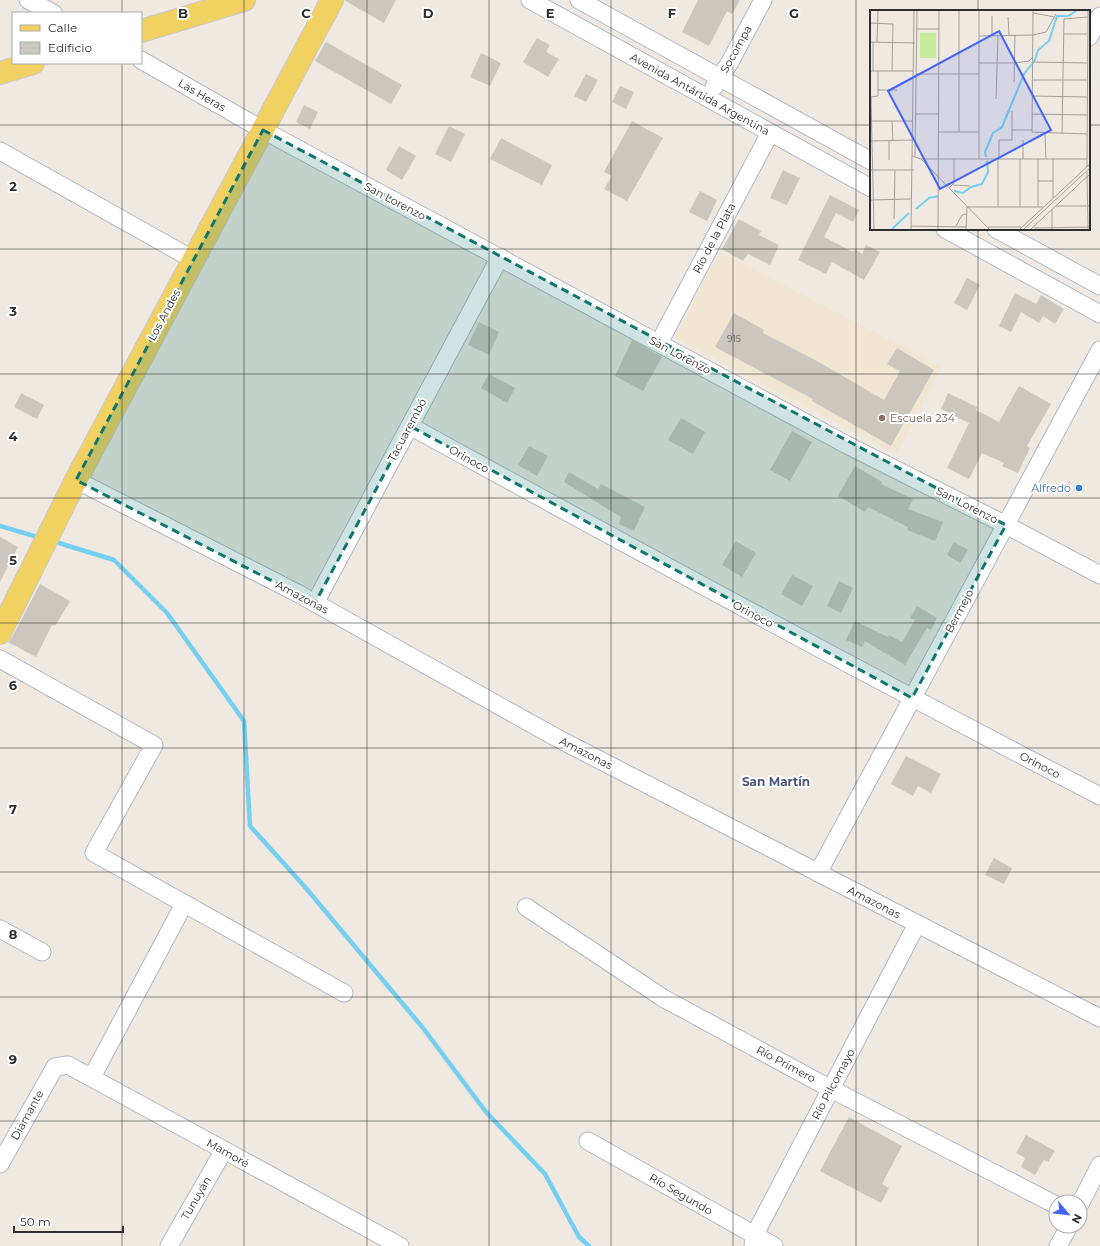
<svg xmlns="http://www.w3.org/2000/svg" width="1100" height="1246" viewBox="0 0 1100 1246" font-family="Montserrat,sans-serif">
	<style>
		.education { fill: #f0e6d1 }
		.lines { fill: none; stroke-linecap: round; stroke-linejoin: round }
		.stream { stroke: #75cff0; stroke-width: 4.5 }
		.building { fill: #cbc7bf }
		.minor-casing { stroke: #b4b7c1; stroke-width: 19 }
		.major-casing { stroke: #c9c9c9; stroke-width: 24 }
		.minor { stroke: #fff; stroke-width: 17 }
		.major { stroke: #f2d163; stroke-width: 22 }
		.marked { fill: #0f766e; fill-opacity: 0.2; stroke: #0f766e; stroke-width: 3; stroke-dasharray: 8 5; stroke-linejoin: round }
		.grid { fill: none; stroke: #2e2e2e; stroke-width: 1; stroke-opacity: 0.55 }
		.education-dot { fill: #8d6e63; stroke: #fff; stroke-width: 1.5 }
		.shop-dot { fill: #3f7fe0; stroke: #fff; stroke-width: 1.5 }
		.labels { text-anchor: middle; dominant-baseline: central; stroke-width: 4; stroke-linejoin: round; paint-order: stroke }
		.number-label { font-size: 9px; fill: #555452 }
		.street-label { font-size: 11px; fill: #2e2e2e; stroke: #fff }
		.education-label { font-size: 11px; fill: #785e54; stroke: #fff; text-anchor: start }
		.shop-label { font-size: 11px; fill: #366cbe; stroke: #fff; text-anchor: end }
		.neighbourhood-label { font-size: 12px; font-weight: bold; fill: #4d5680; stroke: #fff }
		.inset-river { fill: none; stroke: #75cff0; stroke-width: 2 }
		.inset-road { fill: none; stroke: #a29e99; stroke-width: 1 }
		.view { fill: #4264fb; fill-opacity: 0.15; stroke: #4264fb; stroke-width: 2 }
		.inset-edge { fill: none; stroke: #2e2e2e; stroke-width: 2 }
		.grid-label { font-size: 13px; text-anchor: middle; font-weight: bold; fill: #2e2e2e; stroke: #fff; stroke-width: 4; stroke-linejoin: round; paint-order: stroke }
	</style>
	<rect width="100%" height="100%" fill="#efe9e1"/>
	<path class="education" d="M720,252L942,367L897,454L675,338Z"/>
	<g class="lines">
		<g class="stream">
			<path d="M0,526L34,536"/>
			<path d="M59,543L114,560L167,613L244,721L250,826L305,887L423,1028L486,1112L545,1174L579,1237L589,1246"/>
		</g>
	</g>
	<g class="building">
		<path d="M344,0H396L384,23Z"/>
		<path d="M698,0H740L732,14L727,11L709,46L682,32Z"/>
		<path d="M537,38L550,45L546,52L559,59L548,77L523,62Z"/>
		<path d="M326,42L402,85L391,104L315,61Z"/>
		<path d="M481,53L501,63L490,86L470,77Z"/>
		<path d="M586,74L598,80L586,102L574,96Z"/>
		<path d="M620,86L634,92L626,109L612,102Z"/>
		<path d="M304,105L318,112L310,129L296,122Z"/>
		<path d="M632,121L663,138L627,201L604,189L612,176L604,172Z"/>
		<path d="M449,126L465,134L451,162L435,154Z"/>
		<path d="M501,138L552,165L542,185L490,159Z"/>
		<path d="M399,146L416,156L402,180L386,170Z"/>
		<path d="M783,170L800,178L787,205L770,198Z"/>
		<path d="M700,191L717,200L707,221L689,212Z"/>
		<path d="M830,195L859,210L853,222L836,213L824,237L853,252L855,249L862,254L866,245L880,252L864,280L832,262L826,274L798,260Z"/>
		<path d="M739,219L761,231L759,235L779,245L770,265L748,254L743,261L722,249Z"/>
		<path d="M967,278L980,285L967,310L954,303Z"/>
		<path d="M1015,293L1036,304L1041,295L1064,309L1055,324L1043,316L1039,323L1021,312L1011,332L999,326Z"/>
		<path d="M734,313L764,330L763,333L817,361L884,400L900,371L887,364L897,348L934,370L891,446L812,401L813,399L715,347Z"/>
		<path d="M479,322L499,332L489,355L468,345Z"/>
		<path d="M632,340L662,357L643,391L615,376Z"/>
		<path d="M489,374L515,388L507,403L481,388Z"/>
		<path d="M1019,386L1051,404L1027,446L1030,448L1018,473L1002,466L1004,463L982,453L969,479L947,468L969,423L941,409L948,393L977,407L976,410L999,422Z"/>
		<path d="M21,393L44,405L37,419L14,407Z"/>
		<path d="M681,418L705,432L693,454L668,440Z"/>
		<path d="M792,431L812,442L790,481L770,470Z"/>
		<path d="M529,446L548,456L537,476L518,465Z"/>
		<path d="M855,466L882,482L881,484L913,499L908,509L943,522L935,541L907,530L908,527L868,507L865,512L838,496Z"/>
		<path d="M569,472L598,489L601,484L645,507L634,531L619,524L621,517L564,482Z"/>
		<path d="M0,537L18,547L0,582Z"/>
		<path d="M736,541L756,553L742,577L722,565Z"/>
		<path d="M954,542L968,550L960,563L947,555Z"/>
		<path d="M792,575L813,586L802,606L781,594Z"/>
		<path d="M839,581L853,588L841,613L827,606Z"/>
		<path d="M40,584L70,601L55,626L52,625L36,657L8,642L11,639Z"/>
		<path d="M917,606L937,618L931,630L927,628L905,665L865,641L862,647L846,640L855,621L888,637L889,635L902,642L915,620L910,618Z"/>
		<path d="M906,756L941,774L931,793L918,786L913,796L891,784Z"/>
		<path d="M994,858L1012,868L1004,884L985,875Z"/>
		<path d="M849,1117L902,1146L882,1184L889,1188L881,1203L820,1171Z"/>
		<path d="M1026,1135L1055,1151L1048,1162L1044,1160L1035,1175L1021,1167L1025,1158L1016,1153Z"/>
	</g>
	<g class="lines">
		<g class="minor-casing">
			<g id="minor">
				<path d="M28,0L53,13"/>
				<path d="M530,0L871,188"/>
				<path d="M579,0L871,161"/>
				<path d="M1089,37L1100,16"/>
				<path d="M141,60L263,130L847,445L1006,525L1100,575"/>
				<path d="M714,87L730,62L763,0"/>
				<path d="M0,151L194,260"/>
				<path d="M945,229L1100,314"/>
				<path d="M996,229L1100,286"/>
				<path d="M659,343L770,133"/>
				<path d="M410,426C639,552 868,676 1100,796"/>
				<path d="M76,480L299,594L557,738L1100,1018"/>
				<path d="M315,603L500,257"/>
				<path d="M0,659L154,745L94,853L344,993"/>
				<path d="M818,873L1100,350"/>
				<path d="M526,907L663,998L831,1089L1056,1205"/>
				<path d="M0,929L42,952"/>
				<path d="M92,1077L184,904"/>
				<path d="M588,1141L774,1246"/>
				<path d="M0,1164L55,1067L68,1065L400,1246"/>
				<path d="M1080,1204L1100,1165"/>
				<path d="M169,1246L224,1150"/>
				<path d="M753,1246L754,1236L917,924"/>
				<path d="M1058,1246L1069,1226"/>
			</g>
		</g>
		<g class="major-casing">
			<g id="major">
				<path d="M141,31L244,0"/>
				<path d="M0,73L33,63"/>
				<path d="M0,633L76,480L332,0"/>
			</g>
		</g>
		<use href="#minor" class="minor"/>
		<use href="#major" class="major"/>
	</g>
	<path class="marked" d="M263,130L1006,525L912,698L410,426L315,603L76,480Z"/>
	<path class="grid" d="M122,0V13M244,0V1246M367,0V1246M489,0V1246M611,0V1246M733,0V1246M856,0V1246M978,0V11M122,63V1246M0,125H871M1089,125H1100M978,229V1246M0,249H1100M0,374H1100M0,498H1100M0,623H1100M0,748H1100M0,872H1100M0,997H1100M0,1121H1100"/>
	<circle class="education-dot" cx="882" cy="418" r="4"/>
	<circle class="shop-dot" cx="1079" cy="488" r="4"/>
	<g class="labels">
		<g class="number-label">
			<text x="734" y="338">915</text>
		</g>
		<g class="street-label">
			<text transform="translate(736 49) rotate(-61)">Socompa</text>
			<text transform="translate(700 94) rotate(29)">Avenida Antártida Argentina</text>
			<text transform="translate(202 95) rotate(30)">Las Heras</text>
			<text transform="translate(395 201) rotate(28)">San Lorenzo</text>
			<text transform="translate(714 238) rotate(-62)">Río de la Plata</text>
			<text transform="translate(164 315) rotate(-62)">Los Andes</text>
			<text transform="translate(680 355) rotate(28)">San Lorenzo</text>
			<text transform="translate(407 430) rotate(-62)">Tacuarembó</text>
			<text transform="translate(469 459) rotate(29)">Orinoco</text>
			<text transform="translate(967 505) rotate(27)">San Lorenzo</text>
			<text transform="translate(302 597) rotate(28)">Amazonas</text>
			<text transform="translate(959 611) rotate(-62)">Bermejo</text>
			<text transform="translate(753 614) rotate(28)">Orinoco</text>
			<text transform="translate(586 753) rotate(27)">Amazonas</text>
			<text transform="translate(1040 765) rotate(27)">Orinoco</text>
			<text transform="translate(874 902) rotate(27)">Amazonas</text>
			<text transform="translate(786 1064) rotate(28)">Río Primero</text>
			<text transform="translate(833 1084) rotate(-62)">Río Pilcomayo</text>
			<text transform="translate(27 1115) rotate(-61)">Diamante</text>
			<text transform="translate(228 1153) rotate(29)">Mamoré</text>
			<text transform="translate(681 1194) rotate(30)">Río Segundo</text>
			<text transform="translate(196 1198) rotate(-60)">Tunuyán</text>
		</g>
		<g class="education-label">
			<text x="890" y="418">Escuela 234</text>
		</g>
		<g class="shop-label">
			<text x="1071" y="488">Alfredo</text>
		</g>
		<g class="neighbourhood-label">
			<text x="776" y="781">San Martín</text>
		</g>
	</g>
	<g transform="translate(870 10)">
		<rect width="220" height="220" fill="#efe9e1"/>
		<path d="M50,23H66V48H50Z" fill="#c9ec9a"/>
		<path class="inset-river" d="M116,147L115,142L123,123L132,117L154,64L165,50L168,40L179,31L187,6H198L206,1M84,181L93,183L101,177L112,174L118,162L117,151M46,199L59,188L68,186M22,219L39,203"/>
		<path class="inset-road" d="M109,1V149M163,1L162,122L217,124M163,3L185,7M138,7L139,25M0,13L23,14L22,61M46,19H69M194,24H217M122,25V6M109,26L163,25L176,22L186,4M0,32L45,33M7,32L8,1M163,52L217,53M109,53H145L159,51L163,47M0,61H43M3,61V32M46,64H109M162,70H217M144,72L145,25M8,80H27M162,86L217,87M126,89L128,25M45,104H69M162,104L217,105M0,111H43M22,111L23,131M142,120H162M69,122H109M89,122V1M175,124L176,149M192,124L194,9L218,7M0,131L43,130M19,131V150M42,146L44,1M45,146L47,1M51,149H217M128,149V197M129,149V130H142V101M150,149V197M153,149V130M217,157L218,1M0,160H44M217,162L218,219M168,171H183M83,175L100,176M79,178L84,173V149M183,188V149M0,190L41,189M186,196H220M168,197V149M24,209L25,160M41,216L96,217M86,216L92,205L96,204M118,217H151M164,218L220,217M4,219L1,87L8,86V61M41,219L42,146L51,149L119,219M68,219L69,1M96,219L97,197H173M150,219L220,154M154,219L220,158M161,219L220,164M182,219V199"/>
		<path class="view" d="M129,21L181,120L70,179L18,81Z"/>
		<rect width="220" height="220" class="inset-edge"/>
	</g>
	<g class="grid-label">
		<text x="183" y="18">B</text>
		<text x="306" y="18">C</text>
		<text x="428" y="18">D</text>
		<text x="550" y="18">E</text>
		<text x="672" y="18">F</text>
		<text x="794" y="18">G</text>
		<text x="13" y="191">2</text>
		<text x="13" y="316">3</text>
		<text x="13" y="441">4</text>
		<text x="13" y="565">5</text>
		<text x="13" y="690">6</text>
		<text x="13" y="814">7</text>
		<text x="13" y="939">8</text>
		<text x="13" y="1064">9</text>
	</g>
	<rect x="12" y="12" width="130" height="52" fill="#ffffff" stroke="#ababab"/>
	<rect x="20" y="25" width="20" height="6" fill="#f2d163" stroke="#ababab"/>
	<text x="48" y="32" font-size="12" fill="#2e2e2e">Calle</text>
	<rect x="20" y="42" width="20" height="12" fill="#cbc7bf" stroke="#ababab"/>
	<text x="48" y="52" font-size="12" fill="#2e2e2e">Edificio</text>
	<g transform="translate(1068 1214) rotate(118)"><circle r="19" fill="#ffffff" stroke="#ababab"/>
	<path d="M0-3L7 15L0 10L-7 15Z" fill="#4264fb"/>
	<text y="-6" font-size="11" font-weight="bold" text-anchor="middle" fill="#2e2e2e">N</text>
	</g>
	<path d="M14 1226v6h109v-6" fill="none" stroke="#2e2e2e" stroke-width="2"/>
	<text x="20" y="1226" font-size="12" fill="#2e2e2e" stroke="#ffffff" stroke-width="3" paint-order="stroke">50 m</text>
</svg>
